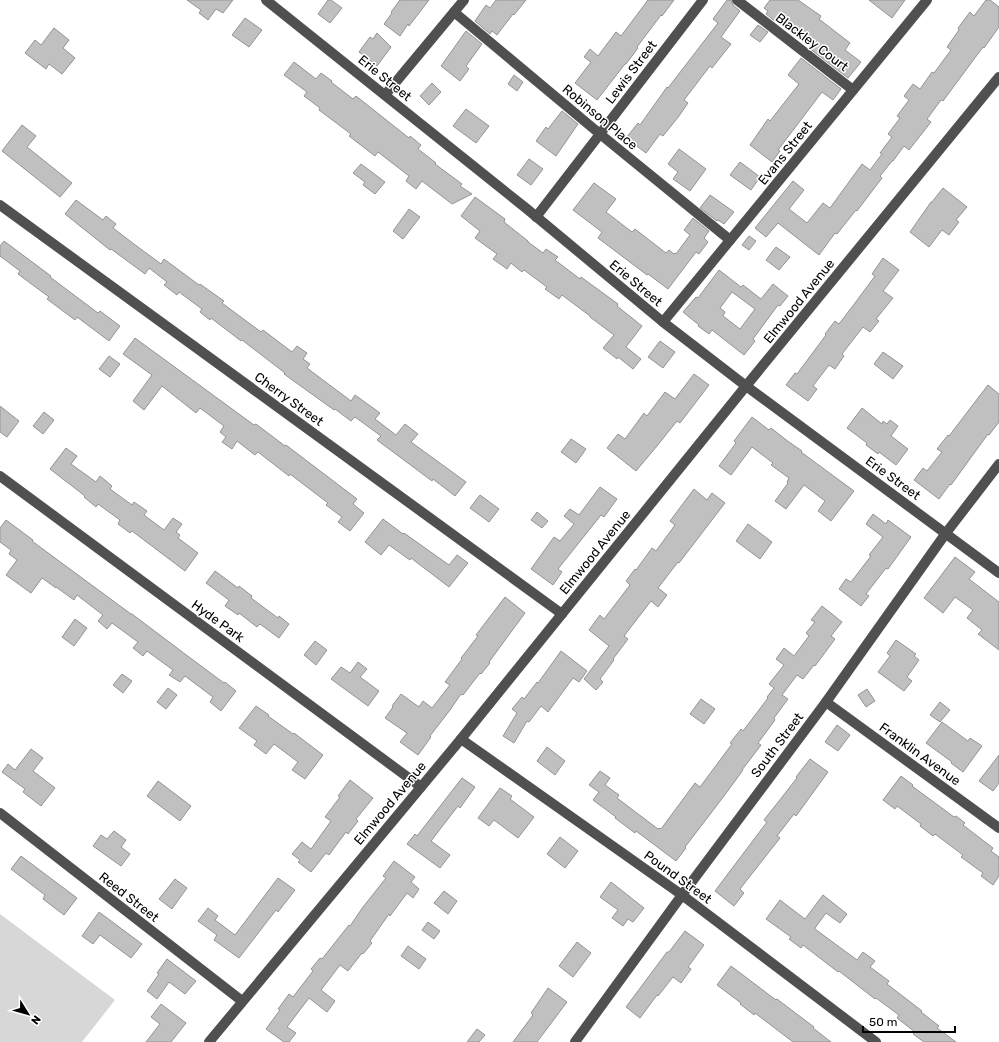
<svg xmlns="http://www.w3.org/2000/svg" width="999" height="1042" viewBox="0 0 999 1042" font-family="Rubik,sans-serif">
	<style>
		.green { fill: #d7d7d7 }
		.building { fill: #c0c0c0; stroke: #949494; fill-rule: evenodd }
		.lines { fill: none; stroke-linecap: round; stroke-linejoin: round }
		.minor { stroke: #505050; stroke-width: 10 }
		.labels { text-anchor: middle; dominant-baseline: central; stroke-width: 3; stroke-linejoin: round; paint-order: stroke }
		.street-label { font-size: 13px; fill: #000; stroke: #fff }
	</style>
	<rect width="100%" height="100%" fill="#fff"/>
	<path class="green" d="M0,914L115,1000L82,1042H0Z"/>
	<g class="building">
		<path d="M187,0H233L223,13L216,9L208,20L199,13L201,10Z"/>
		<path d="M328,0H331L342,8L330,23L318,14Z"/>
		<path d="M400,0H429L409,26L408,24L400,36L384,24L392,13L391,12Z"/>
		<path d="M496,0H526L514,15L513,14L497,35L492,31L490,34L475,21L486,5L490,8Z"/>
		<path d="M648,0H674L662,16L661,15L637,47L638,48L626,64H625L597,100L575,83L591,62L584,57L590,49L598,56L616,32L621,36Z"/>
		<path d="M727,0H731L733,5L740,11L721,37L731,44L712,68L710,66L684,100L688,103L679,116L663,136L660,134L646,153L626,138L638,123L640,125L667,87L668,88L718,23L713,19Z"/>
		<path d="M770,0H798L821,16L819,19L850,43L845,50L861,62L848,78L809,48L811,45L795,32L778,19L776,22L766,14L768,11L764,8Z"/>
		<path d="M869,0H905L892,18Z"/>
		<path d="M986,0H990L999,7V27L984,48L983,47L943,101L941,100L927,119L931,122L909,150L904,146L893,161H892L880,176L882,178L857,211L856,210L837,234L835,233L819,255L778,223L766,237L755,228L793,181L804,190L789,209L807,223L823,203L830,208L862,164L870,170L882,154L880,153L892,137L888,134L900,118L897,116L909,100L904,96L913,84L920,89L932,72L934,73L951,50L947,47L959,30L958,28L970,12L974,16Z"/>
		<path d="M245,18L262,30L249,47L232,35Z"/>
		<path d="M758,25L768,32L760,42L750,35Z"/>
		<path d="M54,28L69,40L63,48L75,58L62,74L49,64L46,69L25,53L35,40L41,45Z"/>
		<path d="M466,31L482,44L466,66L469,69L460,81L441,66Z"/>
		<path d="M377,33L391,47L377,66L359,52L370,37L373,39Z"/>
		<path d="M801,58L841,89L833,100L822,92L778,150L780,151L772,162L750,145L768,119L770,121L799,84L788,75Z"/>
		<path d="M294,62L316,79L321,73L332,81L331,82L353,99L356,96L409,138L410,136L421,145L418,149L436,163L435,164L462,184L460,186L472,194L452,204L422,181L416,189L406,181L409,176L378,152L375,156L349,136L351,134L319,110L320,108L304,96L307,92L284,75Z"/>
		<path d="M514,75L523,82L517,91L508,84Z"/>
		<path d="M432,83L441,92L429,105L420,96Z"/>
		<path d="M466,109L489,126L476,143L453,126Z"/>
		<path d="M562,111L578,124L556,156L536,141L546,127L548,129Z"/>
		<path d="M22,125L36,136L27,147L72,183L60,197L2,151Z"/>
		<path d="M679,149L706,169L690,191L673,179L678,172L668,164Z"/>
		<path d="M529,159L543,169L531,185L517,175Z"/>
		<path d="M740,162L760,177L751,190L730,175Z"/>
		<path d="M361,164L385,182L375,194L363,185L365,182L353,173Z"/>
		<path d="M594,183L616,199L606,212L632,232L635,229L666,253L669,250L674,254L675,253L676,254L690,235L684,230L693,218L709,231L704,238L708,242L699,254L696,252L668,289L648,274L647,275L598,238L602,232L573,210Z"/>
		<path d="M943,188L967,207L956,220L959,222L949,235L942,230L929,247L910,232L931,202H932Z"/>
		<path d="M710,195L734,212L724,224L718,220L717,221L700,208Z"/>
		<path d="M475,197L505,219L504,222L528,241V242L543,253L546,249L558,257L555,260L580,279L581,277L618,304L617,306L642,326L626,347L641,359L633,369L618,357L617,359L603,348L614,335L590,317V316L562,295L559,299L545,289L547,287L524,270L522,272L511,263L507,269L493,259L497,254L475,238L480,231L461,216Z"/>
		<path d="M76,200L103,220L106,216L116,224L113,228L134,244L161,264L164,259L199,285L200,284L224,301L222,303L261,332L263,330L292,352L297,346L307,353L303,359L310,364L307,368L351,401L355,395L380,413L375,419L396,435L405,424L418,434L411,442L466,482L455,496L433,479L432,481L377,440L381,436L355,417L351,421L335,409L334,410L284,374L285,373L242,340L241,341L211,318L210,320L200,312L202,309L179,292L177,295L164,285L167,282L149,268L145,274L111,249L110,250L65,214Z"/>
		<path d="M409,209L420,217L403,239L393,231Z"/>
		<path d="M749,236L756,241L749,250L742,245Z"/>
		<path d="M4,241L51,276L50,277L98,313L100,311L120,326L109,341L77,317L75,320L47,299L49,297L18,274L20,271L0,256V246Z"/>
		<path d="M776,247L790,257L779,270L766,260Z"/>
		<path d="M883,258L899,270L883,291L893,298L876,319L879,321L870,332L863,327L842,354L844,356L835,369L829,365L813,386L817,389L808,401L786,385L795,373L797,374L826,335L825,334L835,321L839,324L855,303L875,276L872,274Z"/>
		<path d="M719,270L741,287L743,285L761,299L773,284L788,296L780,306L778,305L753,339L755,341L744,355L712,330L709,334L698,326L699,325L683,312L696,297L698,298ZM732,292L755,309L740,329L723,316L725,312L720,308Z"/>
		<path d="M135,338L254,425L256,424L285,446L286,445L357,499L353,504L364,513L350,531L338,522L342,517L326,505L328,503L290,474L289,476L258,452L255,455L237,441L232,449L222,442L226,437L220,432L224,426L200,408L196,413L162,386L144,410L133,401L152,375L123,354Z"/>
		<path d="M660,341L675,352L663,368L648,357Z"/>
		<path d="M883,352L903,366L893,379L874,364Z"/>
		<path d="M109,356L120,364L110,377L99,369Z"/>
		<path d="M694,374L709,385L680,423L677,421L657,446L636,471L607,448L618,434L625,439L644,413L647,416L665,392L675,399Z"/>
		<path d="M988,385L999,394V422L989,435L988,434L951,485L950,484L939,499L914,480L923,468L927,471L942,452L937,449L948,435L949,436Z"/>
		<path d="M0,406L19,421L7,437L0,432Z"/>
		<path d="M862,408L882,424L883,421L887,424L890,420L898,426L891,436L908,449L896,465L879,452L878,454L866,445L867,443L847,428Z"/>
		<path d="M44,412L54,420L43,434L33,426Z"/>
		<path d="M752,417L769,430L771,428L789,442L802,451L801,452L854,491L831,521L818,511L825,501L804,485L786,509L775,501L788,483L787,482L789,478L771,465L773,463L752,447L731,475L719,466L736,443L734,441Z"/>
		<path d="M571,439L586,449L576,463L561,452Z"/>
		<path d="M66,448L77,456L71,464L96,482L100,476L112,486L110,489L132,505L134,502L147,511L144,515L164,530L173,518L182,524L176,532L180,535L178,538L198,553L185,571L132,531L130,533L118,524L120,520L98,504L96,507L84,497L85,496L50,469Z"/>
		<path d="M600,487L617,499L604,517L601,515L558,569L562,572L553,585L531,569L554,537L560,541L574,524L564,516L570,509L579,515Z"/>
		<path d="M694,489L707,500L712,493L725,503L679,563L678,562L658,588L667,595L658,607L651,601L624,636L628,639L613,659L614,660L600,679L603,682L596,690L584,679L609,646L589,630L600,615L604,619L630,585L626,581L635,569L636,570L652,548L656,551L675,525L670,521Z"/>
		<path d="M480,495L499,509L489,522L470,508Z"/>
		<path d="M537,512L548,521L542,528L531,520Z"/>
		<path d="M873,514L886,524L888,520L911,537L888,569L886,568L866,594L869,596L861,606L839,589L846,579L851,582L871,556L869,555L883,537L866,524Z"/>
		<path d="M383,519L403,534L404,533L449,565L457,555L468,563L449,587L411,558L410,560L389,545L381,555L365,542Z"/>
		<path d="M6,520L33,540L32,541L59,561L131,614H132L185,654L224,683L225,682L236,691L221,711L210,702L213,697L185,676L180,682L169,675L173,670L147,651L143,656L133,648L138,642L112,623L107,629L98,621L103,615L77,595L74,600L56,587V588L42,578L31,593L6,575L17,560L9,554L11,550L0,542V528Z"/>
		<path d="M748,524L772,542L760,559L736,541Z"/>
		<path d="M955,557L975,572L969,579L999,602V650L978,634L982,630L967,618L973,610L955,597L943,613L924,598Z"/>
		<path d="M215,571L238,588L239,586L252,596L251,598L278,618L279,616L289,624L279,638L260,624L257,627L239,613L238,615L225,606L229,600L206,583Z"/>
		<path d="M505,597L525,613L489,662L490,663L481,674L480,673L463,695L461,694L450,710L430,736L431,737L418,755L400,742L407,733L385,718L393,707L392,706L401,694L419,707L423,701L432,708L450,685L445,682L462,659L461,658L478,636L476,635Z"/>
		<path d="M822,606L842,622L831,636L835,639L815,666L814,665L803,679L797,675L782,695L788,699L774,718L775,720L758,743L761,745L742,770H743L724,796L685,847L686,848L676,861L636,831L635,833L615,818L616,817L593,800L599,792L589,785L600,771L610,778L605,785L619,795L617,798L658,829L659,828L661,829L695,783L700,787L732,744L730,743L741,729L743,731L768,698L767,697L774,688L769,684L784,665L776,659L784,648L794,656L809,636L806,633L815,622L811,620Z"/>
		<path d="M75,619L87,628L74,646L62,637Z"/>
		<path d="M896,640L916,654L914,656L919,660L907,677L912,681L904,691L878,672L890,656L887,653Z"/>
		<path d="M315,641L327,650L316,665L304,655Z"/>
		<path d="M561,651L587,671L579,682L573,678L548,712L541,706L529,722L527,721L514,743L503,736L517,713L512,709L522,697L524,699L537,682L538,683Z"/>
		<path d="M358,662L367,669L360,677L379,691L368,706L331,679L341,667L350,673Z"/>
		<path d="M122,674L132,681L123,693L113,685Z"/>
		<path d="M168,688L177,695L166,709L157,702Z"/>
		<path d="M867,689L875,701L866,707L858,695Z"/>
		<path d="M701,699L715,709L704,724L690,714Z"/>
		<path d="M940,702L950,710L940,722L930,715Z"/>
		<path d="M256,706L269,715L268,716L293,734L294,733L323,755L305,779L292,770L298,762L274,744L266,754L254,745L257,741L239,728Z"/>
		<path d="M942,722L968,741L970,738L982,746L963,772L951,763L952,762L926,743Z"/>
		<path d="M837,725L850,735L838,751L825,742Z"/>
		<path d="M547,747L565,761L555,775L537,761Z"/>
		<path d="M31,749L43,758L33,771L55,788L41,806L23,792L25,789L2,772L8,764L15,770Z"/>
		<path d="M999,755V783L993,791L979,781Z"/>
		<path d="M810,759L828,772L796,816L794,814L777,836L780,838L740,889L744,893L734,906L715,891L767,822L764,820L797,778L796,777Z"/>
		<path d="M901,776L913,785L912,786L954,817L956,816L965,823L963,825L993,848L991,851L999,857V876L993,885L981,876L983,873L961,857L963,855L935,834L933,836L920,826L921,824L897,806L895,809L883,800Z"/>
		<path d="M462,778L475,787L460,808L458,806L431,841L450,855L440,868L407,844L415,834L417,836Z"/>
		<path d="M350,780L373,798L356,819L358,821L348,834L346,832L329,855L326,853L311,872L298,862L300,860L292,854L302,842L311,849L331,821L325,817L340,797L338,796Z"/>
		<path d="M158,781L191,806L180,821L147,796Z"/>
		<path d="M500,788L512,796L510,799L534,817L518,838L494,820L489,826L478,818Z"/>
		<path d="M114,831L126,840L121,847L130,854L121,866L93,846L101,835L107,839Z"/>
		<path d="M560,837L578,851L565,868L547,854Z"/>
		<path d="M21,856L77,898L64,915L43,899L45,895L11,869Z"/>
		<path d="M394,861L415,877L411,882L419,889L413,898L407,893L390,916L389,914L370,941L372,943L363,954L362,953L348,971L340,965L321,990L335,1001L327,1012L309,998L287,1027L296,1033L289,1042H284L266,1029L280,1010L278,1009L289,994L293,997L313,971L311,969L320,958L322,959L349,925L350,926L363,907L386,878L383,876Z"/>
		<path d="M278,878L295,890L278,912L276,910L239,958L214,940L217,935L198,921L208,908L218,916L215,920L235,935Z"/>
		<path d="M175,879L187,888L172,909L159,899Z"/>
		<path d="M611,882L644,908L633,922L628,919L623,926L612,918L618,910L600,897Z"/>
		<path d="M444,891L457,901L448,914L434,903Z"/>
		<path d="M823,895L847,914L840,923L826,913L815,928V929L857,960L863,952L875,961L870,967L889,981L887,984L922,1011L921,1012L939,1026L937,1028L956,1042H924L913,1034L915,1032L897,1018L899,1015L876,998L875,999L839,971L838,972L803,945L801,948L789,939L791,937L766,919L780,900L805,919Z"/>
		<path d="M99,912L142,944L131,958L100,935L93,944L82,936Z"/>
		<path d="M428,922L440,931L434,939L422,930Z"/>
		<path d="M685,931L704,945L688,967L691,969L681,983L673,977L658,996L657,995L640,1018L626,1007L667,952H669Z"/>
		<path d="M577,942L591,953L573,977L559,966Z"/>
		<path d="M408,946L426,959L419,969L401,956Z"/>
		<path d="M167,959L196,981L185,994L169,982L157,999L147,991L159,974L157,973Z"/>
		<path d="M731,966L776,1000L777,999L814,1027L813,1028L831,1042H793L755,1013L754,1015L740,1004L741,1003L717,985Z"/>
		<path d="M548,988L567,1002L537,1042H513L533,1015L531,1013Z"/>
		<path d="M161,1004L186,1023L171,1042H146L160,1024L151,1017Z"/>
		<path d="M477,1029L485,1035L479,1042H467Z"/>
	</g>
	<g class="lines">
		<g class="minor">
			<path d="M266,0L527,209L663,322L746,386L999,573"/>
			<path d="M737,0L853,90"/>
			<path d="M454,12L600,134L730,240"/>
			<path d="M385,95L464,0"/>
			<path d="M0,205L562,614"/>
			<path d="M536,217L600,134L703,0"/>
			<path d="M663,322L927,0"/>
			<path d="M0,476L421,787"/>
			<path d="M826,702L999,828"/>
			<path d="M461,739L682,895L876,1042"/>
			<path d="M0,813L242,1001"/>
			<path d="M209,1042L461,739L746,386L999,77"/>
			<path d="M575,1042L682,895L826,702L946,533L999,464"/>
		</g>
	</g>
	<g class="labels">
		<g class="street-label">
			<text transform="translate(812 42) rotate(37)">Blackley Court</text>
			<text transform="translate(631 72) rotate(-53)">Lewis Street</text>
			<text transform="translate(385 78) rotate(39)">Erie Street</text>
			<text transform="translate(600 117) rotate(40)">Robinson Place</text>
			<text transform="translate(785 153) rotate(-51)">Evans Street</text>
			<text transform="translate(636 283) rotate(40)">Erie Street</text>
			<text transform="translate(799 301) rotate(-51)">Elmwood Avenue</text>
			<text transform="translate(289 399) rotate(36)">Cherry Street</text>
			<text transform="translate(893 478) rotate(36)">Erie Street</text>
			<text transform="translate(595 552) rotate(-51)">Elmwood Avenue</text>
			<text transform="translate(218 621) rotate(36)">Hyde Park</text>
			<text transform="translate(777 745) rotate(-53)">South Street</text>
			<text transform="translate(920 754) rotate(36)">Franklin Avenue</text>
			<text transform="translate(390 803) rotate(-50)">Elmwood Avenue</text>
			<text transform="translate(678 877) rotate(36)">Pound Street</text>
			<text transform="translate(129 897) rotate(38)">Reed Street</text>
		</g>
	</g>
	<g transform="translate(28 1014) rotate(127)" stroke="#ffffff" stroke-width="3" paint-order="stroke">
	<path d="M0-3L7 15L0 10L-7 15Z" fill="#000000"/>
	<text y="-6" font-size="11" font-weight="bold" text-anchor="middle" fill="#000000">N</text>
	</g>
	<path d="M863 1026v6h92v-6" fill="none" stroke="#000000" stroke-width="2"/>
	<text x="869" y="1026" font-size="12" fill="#000000" stroke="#ffffff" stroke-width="3" paint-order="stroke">50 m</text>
</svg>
